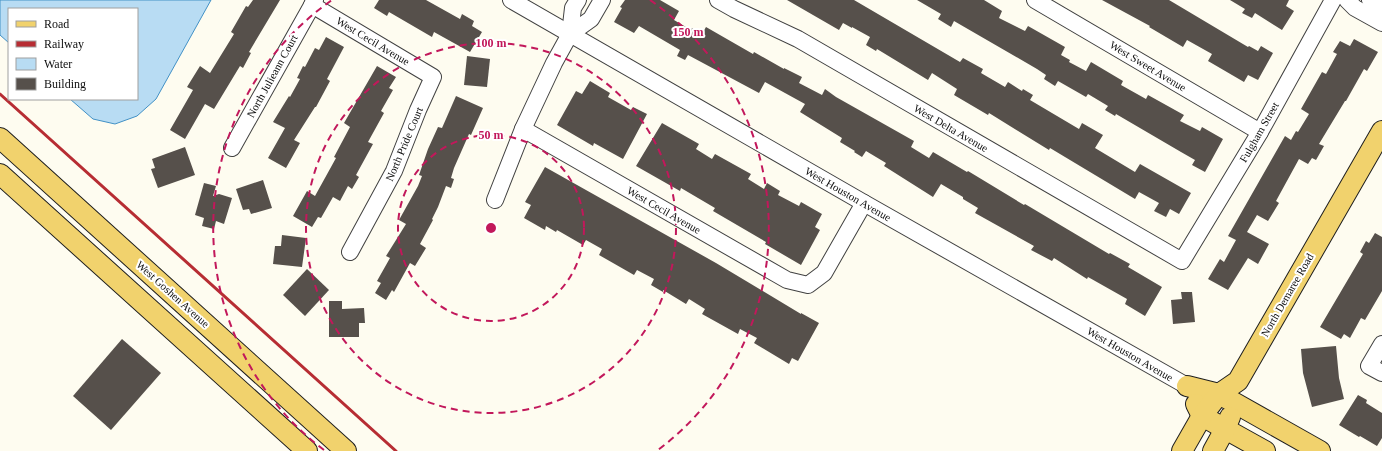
<svg xmlns="http://www.w3.org/2000/svg" width="1382" height="451" viewBox="0 0 1382 451" font-family="'Times New Roman',serif">
	<style>
		.water { fill: #b8dcf3; stroke: #4291c6 }
		.building { fill: #56504b }
		.lines { fill: none; stroke-linecap: round; stroke-linejoin: round }
		.minor-casing { stroke: #414141; stroke-width: 18 }
		.major-casing { stroke: #1f1f1f; stroke-width: 22 }
		.minor { stroke: #fff; stroke-width: 16 }
		.major { stroke: #f1d26d; stroke-width: 20 }
		.rail { stroke: #b72d33; stroke-width: 3 }
		.ring { fill: none; stroke: #c2185b; stroke-width: 2; stroke-dasharray: 7 5 }
		.labels { text-anchor: middle; dominant-baseline: central; stroke-width: 4; stroke-linejoin: round; paint-order: stroke }
		.street-label { font-size: 11px; fill: #0e0e0e; stroke: #fff }
		.centre { fill: #c2185b; stroke: #fff; stroke-width: 2 }
		.ring-label { font-size: 12px; text-anchor: middle; font-weight: bold; fill: #c2185b; stroke: #fff; stroke-width: 4; stroke-linejoin: round; paint-order: stroke }
	</style>
	<rect width="100%" height="100%" fill="#fefcf0"/>
	<path class="water" d="M0,0H211L156,99L137,116L115,124L93,119L70,99H137V9H9V43L0,35Z"/>
	<g class="building">
		<path d="M253,0H280L249,52L251,53L243,68L240,66L214,109L205,104L185,139L170,130L193,90L187,87L200,66L210,73L234,34L231,32L246,6L248,7Z"/>
		<path d="M379,0H426L460,19L462,14L474,21L472,26L482,32L470,52L434,32L432,37L389,12L387,16L374,8Z"/>
		<path d="M625,0H660L679,11L674,20L691,30L692,28L702,34L706,27L753,54L754,52L784,69V68L802,77L799,83L822,95L825,89L836,97L914,141L911,147L929,158L933,152L967,172L968,171L1024,205L1025,204L1109,254L1110,253L1130,264L1128,267L1162,287L1145,316L1125,304L1127,299L1088,277L1087,279L1054,258L1052,261L1031,250L1034,246L975,213L978,208L963,199V197L941,184L933,197L884,166L886,163L866,151L862,157L854,152L855,151L840,142L842,138L800,112L805,104L765,82L759,93L688,55L685,60L677,56L680,50L639,26L634,33L614,22L622,8L620,7Z"/>
		<path d="M787,0H854L960,62L963,58L983,69L981,73L1005,87L1008,82L1022,91L1023,89L1033,95L1030,100L1079,129L1082,123L1103,135L1095,148L1135,172L1140,164L1191,193L1179,214L1170,209L1166,217L1154,211L1159,203L1139,192L1135,199L1050,148L1049,150L989,113L988,115L954,95L957,89L932,73L928,80L877,49L876,51L866,45L870,37L852,27V28L843,23L839,30Z"/>
		<path d="M917,0H984L1002,11L999,18L1025,31L1028,26L1065,47L1061,55L1070,60L1069,62L1086,71L1091,62L1123,81L1121,85L1146,99L1148,95L1184,115L1180,121L1200,131L1202,127L1223,139L1205,172L1192,165L1195,160L1181,152L1116,114L1115,116L1105,110L1108,106L1088,94L1086,97L1058,81L1055,86L1044,79L1046,75L1037,69L954,21L951,27L938,19L941,14Z"/>
		<path d="M1102,0H1169L1248,47L1249,46L1258,51L1261,46L1273,53L1258,80L1248,75L1244,82L1208,61L1212,54L1187,40L1183,47L1149,27L1150,26Z"/>
		<path d="M1230,0H1289L1286,6L1294,11L1282,30L1255,13L1252,18L1242,13L1245,9Z"/>
		<path d="M326,37L344,47L327,79L330,81L316,107H315L294,140L300,143L286,168L268,158L285,128L273,122L289,96L290,97L300,79L297,78L303,66L305,67L315,48L319,50Z"/>
		<path d="M1354,39L1378,52L1367,71L1364,69L1346,101H1345L1319,144L1324,146L1316,160L1312,158L1308,164L1299,159L1276,201L1279,203L1268,221L1257,215L1247,232L1269,244L1258,264L1248,258L1228,290L1208,279L1220,259L1224,262L1236,240L1228,236L1285,136L1291,140L1296,131L1298,132L1309,114L1301,109L1322,72L1326,74L1337,54L1333,52L1340,41L1350,46Z"/>
		<path d="M467,56L490,59L487,87L464,85Z"/>
		<path d="M377,66L396,77L389,88L393,90L381,111L384,113L368,142L373,144L356,175L359,177L352,189L348,186L340,201L333,197L321,218L318,217L312,227L293,216L307,191L315,196L336,158L334,157L350,127L344,123Z"/>
		<path d="M590,81L610,93L608,97L631,110L633,107L647,114L623,159L594,143L593,146L557,125L576,91L582,94Z"/>
		<path d="M456,96L483,108L471,135L469,134L454,168L451,178L454,179L451,188L446,186L438,207L432,219L433,220L420,244L426,248L415,266L410,263L394,292L392,290L386,300L375,293L381,283L377,281L390,258L386,256L406,224L399,220L418,186L422,176L419,175L428,149L438,127L442,128Z"/>
		<path d="M662,123L699,144L696,149L712,159L715,154L751,174L748,179L764,189L767,183L780,191L778,195L799,206L801,202L822,214L815,227L820,230L801,265L765,244L766,242L713,211L715,208L681,188L680,191L636,166Z"/>
		<path d="M185,147L195,175L158,188L151,169L155,168L152,159Z"/>
		<path d="M545,167L716,263L801,314V313L819,323L798,361L792,358L789,364L754,343L757,338L740,329L738,334L702,314L705,309L689,299L686,304L663,290V292L651,285L654,279L637,270L634,275L599,255L602,249L586,240L583,245L557,230L556,232L546,226L545,230L524,218L531,205L525,202Z"/>
		<path d="M263,180L272,208L251,214L249,209L243,210L236,189Z"/>
		<path d="M204,183L216,186L213,196L219,194L232,198L224,224L216,221L214,229L202,226L204,218L195,215Z"/>
		<path d="M1375,233L1382,237V291L1365,320L1361,318L1350,338L1344,334L1341,339L1320,327L1363,254L1360,252L1366,241L1369,243Z"/>
		<path d="M282,235L306,238L302,267L273,264L275,246H281Z"/>
		<path d="M307,269L329,290L305,316L283,295Z"/>
		<path d="M1181,292H1192L1195,322L1173,324L1171,300L1182,299Z"/>
		<path d="M329,301H342V309L364,308L365,323H359V337H329Z"/>
		<path d="M122,339L161,373L111,430L73,396Z"/>
		<path d="M1336,346L1339,378L1344,399L1312,407L1303,373L1301,349Z"/>
		<path d="M1358,395L1367,400L1366,403L1382,413V438L1377,446L1360,436L1359,437L1339,425Z"/>
	</g>
	<g class="lines">
		<g class="minor-casing">
			<g id="minor">
				<path d="M511,0L864,203L1187,386"/>
				<path d="M718,0L734,9L798,39L1182,261L1260,132L1333,0"/>
				<path d="M1035,0L1260,132"/>
				<path d="M1347,0L1355,8L1382,23"/>
				<path d="M1370,0L1382,7"/>
				<path d="M312,5L433,77L418,110L394,171L350,252"/>
				<path d="M570,34L573,8L578,0"/>
				<path d="M523,129L787,280L808,285L824,273L864,203"/>
				<path d="M232,148L315,0"/>
				<path d="M495,200L523,129L554,63L570,34L591,19L602,0"/>
				<path d="M1382,344L1369,366L1382,373"/>
			</g>
		</g>
		<g class="major-casing">
			<g id="major">
				<path d="M0,138L346,451"/>
				<path d="M0,174L307,451"/>
				<path d="M1187,386L1219,394L1320,451"/>
				<path d="M1196,404L1202,416L1265,451"/>
				<path d="M1182,451L1202,416L1219,394L1238,381L1382,131"/>
				<path d="M1213,451L1225,429L1230,417"/>
			</g>
		</g>
		<use href="#minor" class="minor"/>
		<use href="#major" class="major"/>
		<path class="rail" d="M0,94L396,451"/>
	</g>
	<g class="ring">
		<circle cx="491" cy="228" r="93"/>
		<circle cx="491" cy="228" r="185"/>
		<path d="M324 450A278 278 0 0 1 332 0M650 0A278 278 0 0 1 658 450"/>
	</g>
	<g class="labels">
		<g class="street-label">
			<text transform="translate(373 41) rotate(31)">West Cecil Avenue</text>
			<text transform="translate(1148 66) rotate(31)">West Sweet Avenue</text>
			<text transform="translate(272 76) rotate(-61)">North Julieann Court</text>
			<text transform="translate(951 128) rotate(30)">West Delta Avenue</text>
			<text transform="translate(1259 132) rotate(-60)">Fulgham Street</text>
			<text transform="translate(404 144) rotate(-67)">North Pride Court</text>
			<text transform="translate(848 194) rotate(30)">West Houston Avenue</text>
			<text transform="translate(664 210) rotate(30)">West Cecil Avenue</text>
			<text transform="translate(173 294) rotate(42)">West Goshen Avenue</text>
			<text transform="translate(1287 295) rotate(-60)">North Demaree Road</text>
			<text transform="translate(1130 354) rotate(30)">West Houston Avenue</text>
		</g>
	</g>
	<circle cx="491" cy="228" r="6" class="centre"/>
	<g class="ring-label">
		<text x="688" y="36">150 m</text>
		<text x="491" y="47">100 m</text>
		<text x="491" y="139">50 m</text>
	</g>
	<rect x="8" y="8" width="130" height="92" fill="#ffffff" stroke="#9f9f9f"/>
	<rect x="16" y="21" width="20" height="6" fill="#f1d26d" stroke="#9f9f9f"/>
	<text x="44" y="28" font-size="12" fill="#0e0e0e">Road</text>
	<rect x="16" y="41" width="20" height="6" fill="#b72d33" stroke="#9f9f9f"/>
	<text x="44" y="48" font-size="12" fill="#0e0e0e">Railway</text>
	<rect x="16" y="58" width="20" height="12" fill="#b8dcf3" stroke="#9f9f9f"/>
	<text x="44" y="68" font-size="12" fill="#0e0e0e">Water</text>
	<rect x="16" y="78" width="20" height="12" fill="#56504b" stroke="#9f9f9f"/>
	<text x="44" y="88" font-size="12" fill="#0e0e0e">Building</text>
</svg>
